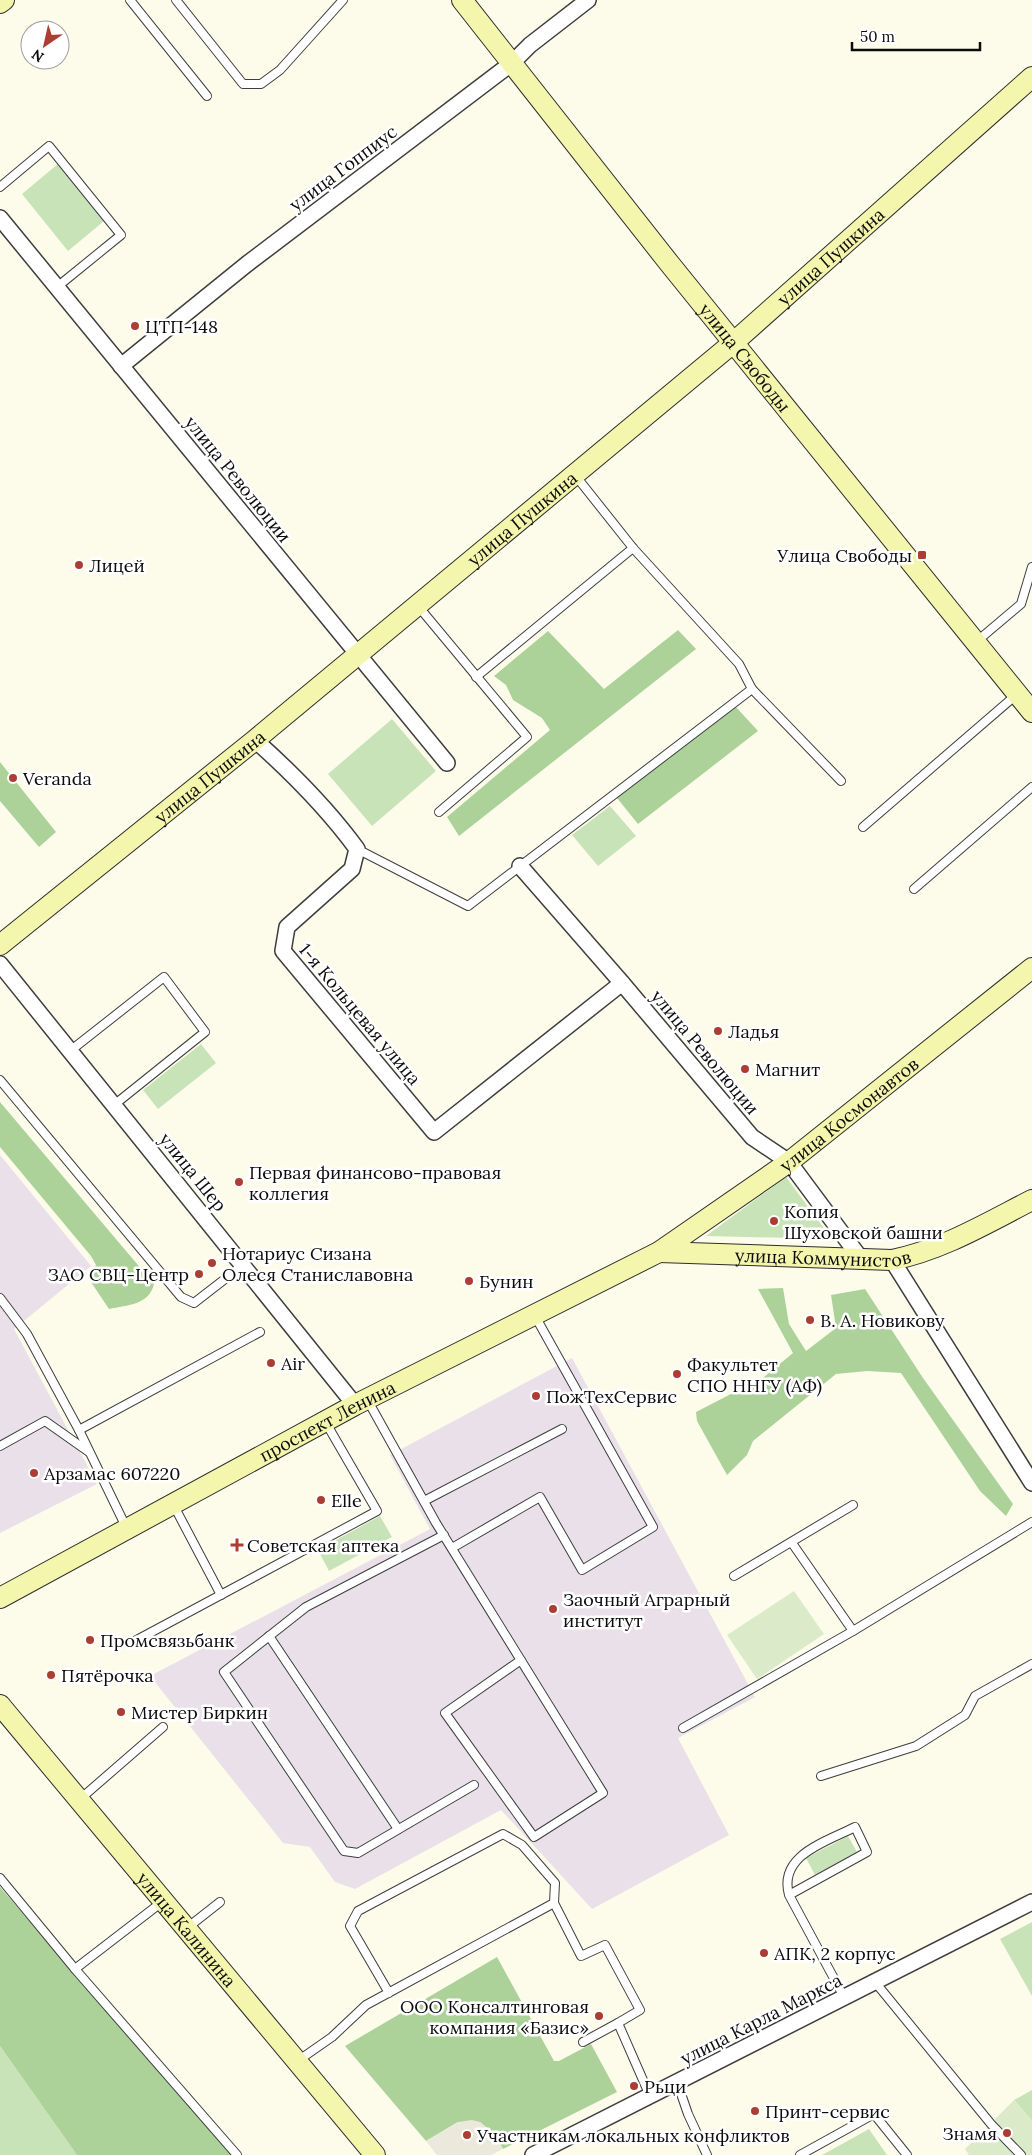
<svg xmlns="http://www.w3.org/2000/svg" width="1032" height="2155" viewBox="0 0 1032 2155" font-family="Lora,serif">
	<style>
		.industrial { fill: #e9e0e9 }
		.green { fill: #c9e3b9 }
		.forest { fill: #acd29a }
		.pitch { fill: #dbebca }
		.plaza { fill: #ebe9dc }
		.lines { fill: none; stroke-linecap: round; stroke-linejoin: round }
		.lane-casing { stroke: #3e3e3e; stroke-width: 10 }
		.street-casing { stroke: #3e3e3e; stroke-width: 18 }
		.secondary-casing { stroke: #2d2d2d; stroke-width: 22 }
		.lane { stroke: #fff; stroke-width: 8 }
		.street { stroke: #fff; stroke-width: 15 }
		.secondary { stroke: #f5f6ad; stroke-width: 20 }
		.poi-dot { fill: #ac3d33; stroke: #fff; stroke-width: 2 }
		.labels { text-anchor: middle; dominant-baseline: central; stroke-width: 5; stroke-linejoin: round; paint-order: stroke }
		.street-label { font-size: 18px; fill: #0b0b0b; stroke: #fff }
		.poi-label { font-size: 18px; fill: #0b0b0b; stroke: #fff; text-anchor: start }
	</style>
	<rect width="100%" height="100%" fill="#fdfceb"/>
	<g class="industrial">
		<path d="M0,1155L91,1266L14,1329L97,1484L0,1533Z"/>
		<path d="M572,1358L755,1697L678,1738L729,1835L592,1909L501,1810L355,1889L335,1882L310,1847L283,1843L150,1676L430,1529L390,1455Z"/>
	</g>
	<g class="green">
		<path d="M59,163L104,221L68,251L22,194Z"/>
		<path d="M392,719L436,771L372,826L328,774Z"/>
		<path d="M610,806L636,836L598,866L572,835Z"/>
		<path d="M201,1044L216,1063L158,1109L143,1090Z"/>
		<path d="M786,1177L832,1239L706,1236Z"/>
		<path d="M380,1516L392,1537L329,1571L318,1550Z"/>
		<path d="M848,1836L857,1852L815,1875L806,1858Z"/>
		<path d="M1032,1922V1996L1000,1939Z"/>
		<path d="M0,2046L77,2155H0Z"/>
		<path d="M1032,2090V2121L1014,2100Z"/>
		<path d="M869,2129L887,2155H822Z"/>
	</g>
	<g class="forest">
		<path d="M678,630L696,649L459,836L447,817L550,730L542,718L513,700L506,685L494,676L548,631L604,689Z"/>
		<path d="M735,706L758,731L638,824L617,798Z"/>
		<path d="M0,762L56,832L39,847L0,801Z"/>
		<path d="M0,1102L154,1284C149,1305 128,1305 109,1309L89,1279L96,1265L91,1256L0,1147Z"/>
		<path d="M783,1288L789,1324L806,1351L836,1328L831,1295L865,1289L923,1378L1013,1504L1006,1516L980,1491L901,1373L867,1371L836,1374L753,1441L747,1455L727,1475L697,1421L696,1412L764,1377L793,1353L758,1289Z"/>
		<path d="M0,1887L233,2155H77L0,2046Z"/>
		<path d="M497,1957L554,2061H559L591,2044L617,2092L503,2149L494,2134L480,2122H458L426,2141L345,2046Z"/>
	</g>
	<g class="pitch">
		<path d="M794,1591L824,1634L757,1679L727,1635Z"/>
		<path d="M1014,2100L1032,2121V2155H969L965,2149Z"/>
	</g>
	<path class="plaza" d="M472,2120L480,2122L494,2135L503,2149L491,2155H437L426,2141L458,2122Z"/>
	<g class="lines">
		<g class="lane-casing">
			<g id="lane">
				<path d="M130,0L207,96"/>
				<path d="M176,0L243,84H261L280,70L343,0"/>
				<path d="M0,187L49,146L121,235L57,287"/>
				<path d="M418,606L527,737L439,812"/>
				<path d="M976,642L1021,604L1032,567"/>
				<path d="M476,677L633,548"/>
				<path d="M752,689L841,781"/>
				<path d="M863,827L1016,695"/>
				<path d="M357,849L468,906L752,689L739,664L633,548L575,475"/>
				<path d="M914,889L1032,787"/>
				<path d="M70,1051L164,977L205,1032L114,1105"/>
				<path d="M0,1080L181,1297L194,1303L243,1265"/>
				<path d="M0,1298L27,1334L79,1430L126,1527"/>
				<path d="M368,1401L436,1523L603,1793L534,1837L445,1713L521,1660"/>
				<path d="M79,1430L260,1332"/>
				<path d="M0,1446L45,1421L89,1452"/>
				<path d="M424,1501L562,1429"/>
				<path d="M173,1504L221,1595"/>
				<path d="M444,1535L306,1607L224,1672L344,1851L358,1853L474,1785"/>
				<path d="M792,1543L853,1631"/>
				<path d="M452,1548L540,1497L582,1570L653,1527L535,1316"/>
				<path d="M734,1576L853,1505"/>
				<path d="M269,1636L398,1829"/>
				<path d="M133,1642L377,1511L326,1423"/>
				<path d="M683,1728L853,1631L1032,1522"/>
				<path d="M821,1776L916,1746L965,1715L975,1696L1032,1664"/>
				<path d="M79,1800L163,1727"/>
				<path d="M0,1878L75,1969L162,1902"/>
				<path d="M789,1895C778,1855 826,1842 855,1827L867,1852L789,1895L844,1997"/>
				<path d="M554,1903L581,1956L605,1945L640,2010L618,2023L650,2096"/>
				<path d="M187,1928L220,1902"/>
				<path d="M75,1969L237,2155"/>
				<path d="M875,1982L991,2124L1021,2155"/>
				<path d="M583,2042L618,2023"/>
				<path d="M299,2060L332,2037L366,2005L554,1903L555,1883L522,1845L503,1834L358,1911L350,1926L389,1993"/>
				<path d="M677,2082L688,2114L707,2155"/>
				<path d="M800,2155L874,2114L907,2155"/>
			</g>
		</g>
		<g class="street-casing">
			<g id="street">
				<path d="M0,218L447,763"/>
				<path d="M121,366L247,264L512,63L530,45L588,0"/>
				<path d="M255,740C292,773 327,808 357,849L352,869L287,927L283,951L434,1132L622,983"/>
				<path d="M520,866L622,983L752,1137L789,1162L861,1259"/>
				<path d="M0,964L355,1405"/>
				<path d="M892,1260L1032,1483"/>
				<path d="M533,2155L1032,1902"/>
			</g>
		</g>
		<g class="secondary-casing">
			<g id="secondary">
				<path id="s1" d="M462,0L669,263L1032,712"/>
				<path d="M0,3L4,0"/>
				<path id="s2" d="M0,945L255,740L733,343L1032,77"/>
				<path id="s3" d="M659,1252L892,1260C942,1250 987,1223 1032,1200"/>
				<path id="s4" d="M0,1598L355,1405L659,1252L789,1162L1032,968"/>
				<path id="s5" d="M0,1705L375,2155"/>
			</g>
		</g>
		<use href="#lane" class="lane"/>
		<use href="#street" class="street"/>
		<use href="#secondary" class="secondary"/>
	</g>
	<g class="poi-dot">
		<circle cx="135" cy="326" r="5"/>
		<rect x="917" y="550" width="10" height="10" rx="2.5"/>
		<circle cx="79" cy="565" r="5"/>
		<circle cx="13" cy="778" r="5"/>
		<circle cx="718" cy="1031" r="5"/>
		<circle cx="745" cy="1069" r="5"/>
		<circle cx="239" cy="1182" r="5"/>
		<circle cx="774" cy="1221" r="5"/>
		<circle cx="212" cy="1263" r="5"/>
		<circle cx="199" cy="1274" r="5"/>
		<circle cx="469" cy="1281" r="5"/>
		<circle cx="810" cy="1320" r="5"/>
		<circle cx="271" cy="1363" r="5"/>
		<circle cx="677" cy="1374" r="5"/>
		<circle cx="536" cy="1396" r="5"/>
		<circle cx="34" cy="1473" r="5"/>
		<circle cx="321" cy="1500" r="5"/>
		<path d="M234.5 1537.5h5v5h5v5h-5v5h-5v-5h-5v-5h5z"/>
		<circle cx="553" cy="1609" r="5"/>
		<circle cx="90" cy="1640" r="5"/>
		<circle cx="51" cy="1675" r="5"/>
		<circle cx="121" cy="1712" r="5"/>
		<circle cx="764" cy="1953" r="5"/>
		<circle cx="599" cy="2016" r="5"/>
		<circle cx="634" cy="2086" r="5"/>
		<circle cx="755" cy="2111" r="5"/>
		<circle cx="1007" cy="2133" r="5"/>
		<circle cx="467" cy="2135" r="5"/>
	</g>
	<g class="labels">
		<g class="street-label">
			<text transform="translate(343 168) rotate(-37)">улица Гоппиус</text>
			<text stroke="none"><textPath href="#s2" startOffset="1079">улица Пушкина</textPath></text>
			<text stroke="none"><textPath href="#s1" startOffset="456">улица Свободы</textPath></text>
			<text transform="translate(238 479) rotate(51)">улица Революции</text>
			<text stroke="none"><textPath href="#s2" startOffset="674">улица Пушкина</textPath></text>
			<text stroke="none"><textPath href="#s2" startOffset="269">улица Пушкина</textPath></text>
			<text transform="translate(360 1014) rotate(50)">1-я Кольцевая улица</text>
			<text transform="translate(705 1052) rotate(50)">улица Революции</text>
			<text stroke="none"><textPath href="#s4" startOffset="979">улица Космонавтов</textPath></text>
			<text transform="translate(193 1172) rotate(51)">улица Шер</text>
			<text stroke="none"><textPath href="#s3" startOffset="164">улица Коммунистов</textPath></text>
			<text stroke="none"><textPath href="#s4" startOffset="372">проспект Ленина</textPath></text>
			<text stroke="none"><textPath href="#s5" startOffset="292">улица Калинина</textPath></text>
			<text transform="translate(761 2019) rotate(-27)">улица Карла Маркса</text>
		</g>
		<g class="poi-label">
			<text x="145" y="326">ЦТП-148</text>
			<text x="912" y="555" text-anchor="end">Улица Свободы</text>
			<text x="89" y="565">Лицей</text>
			<text x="23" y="778">Veranda</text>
			<text x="728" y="1031">Ладья</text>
			<text x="755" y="1069">Магнит</text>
			<text x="249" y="1172">Первая финансово-правовая<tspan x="249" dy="21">коллегия</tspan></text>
			<text x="784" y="1211">Копия<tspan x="784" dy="21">Шуховской башни</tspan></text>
			<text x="222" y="1253">Нотариус Сизана<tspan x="222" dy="21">Олеся Станиславовна</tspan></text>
			<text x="189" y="1274" text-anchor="end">ЗАО СВЦ-Центр</text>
			<text x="479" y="1281">Бунин</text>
			<text x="820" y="1320">В. А. Новикову</text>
			<text x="281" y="1363">Air</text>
			<text x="687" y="1364">Факультет<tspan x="687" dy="21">СПО ННГУ (АФ)</tspan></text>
			<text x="546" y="1396">ПожТехСервис</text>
			<text x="44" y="1473">Арзамас 607220</text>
			<text x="331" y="1500">Elle</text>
			<text x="247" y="1545">Советская аптека</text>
			<text x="563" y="1599">Заочный Аграрный<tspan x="563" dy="21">институт</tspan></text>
			<text x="100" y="1640">Промсвязьбанк</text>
			<text x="61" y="1675">Пятёрочка</text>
			<text x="131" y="1712">Мистер Биркин</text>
			<text x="774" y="1953">АПК, 2 корпус</text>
			<text x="589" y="2006" text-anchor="end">ООО Консалтинговая<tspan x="589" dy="21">компания «Базис»</tspan></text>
			<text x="644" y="2086">Рьци</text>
			<text x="765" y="2111">Принт-сервис</text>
			<text x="997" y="2133" text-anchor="end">Знамя</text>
			<text x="477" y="2135">Участникам локальных конфликтов</text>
		</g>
	</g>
	<g transform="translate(45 45) rotate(214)"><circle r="24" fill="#ffffff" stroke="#9d9d9d"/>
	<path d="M0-4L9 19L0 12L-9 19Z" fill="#ac3d33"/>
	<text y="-8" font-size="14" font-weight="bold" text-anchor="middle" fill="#0b0b0b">N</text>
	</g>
	<path d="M852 42v8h128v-8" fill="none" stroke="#0b0b0b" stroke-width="2.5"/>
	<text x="860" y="42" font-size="15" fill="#0b0b0b" stroke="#ffffff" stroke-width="4" paint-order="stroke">50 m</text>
</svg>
